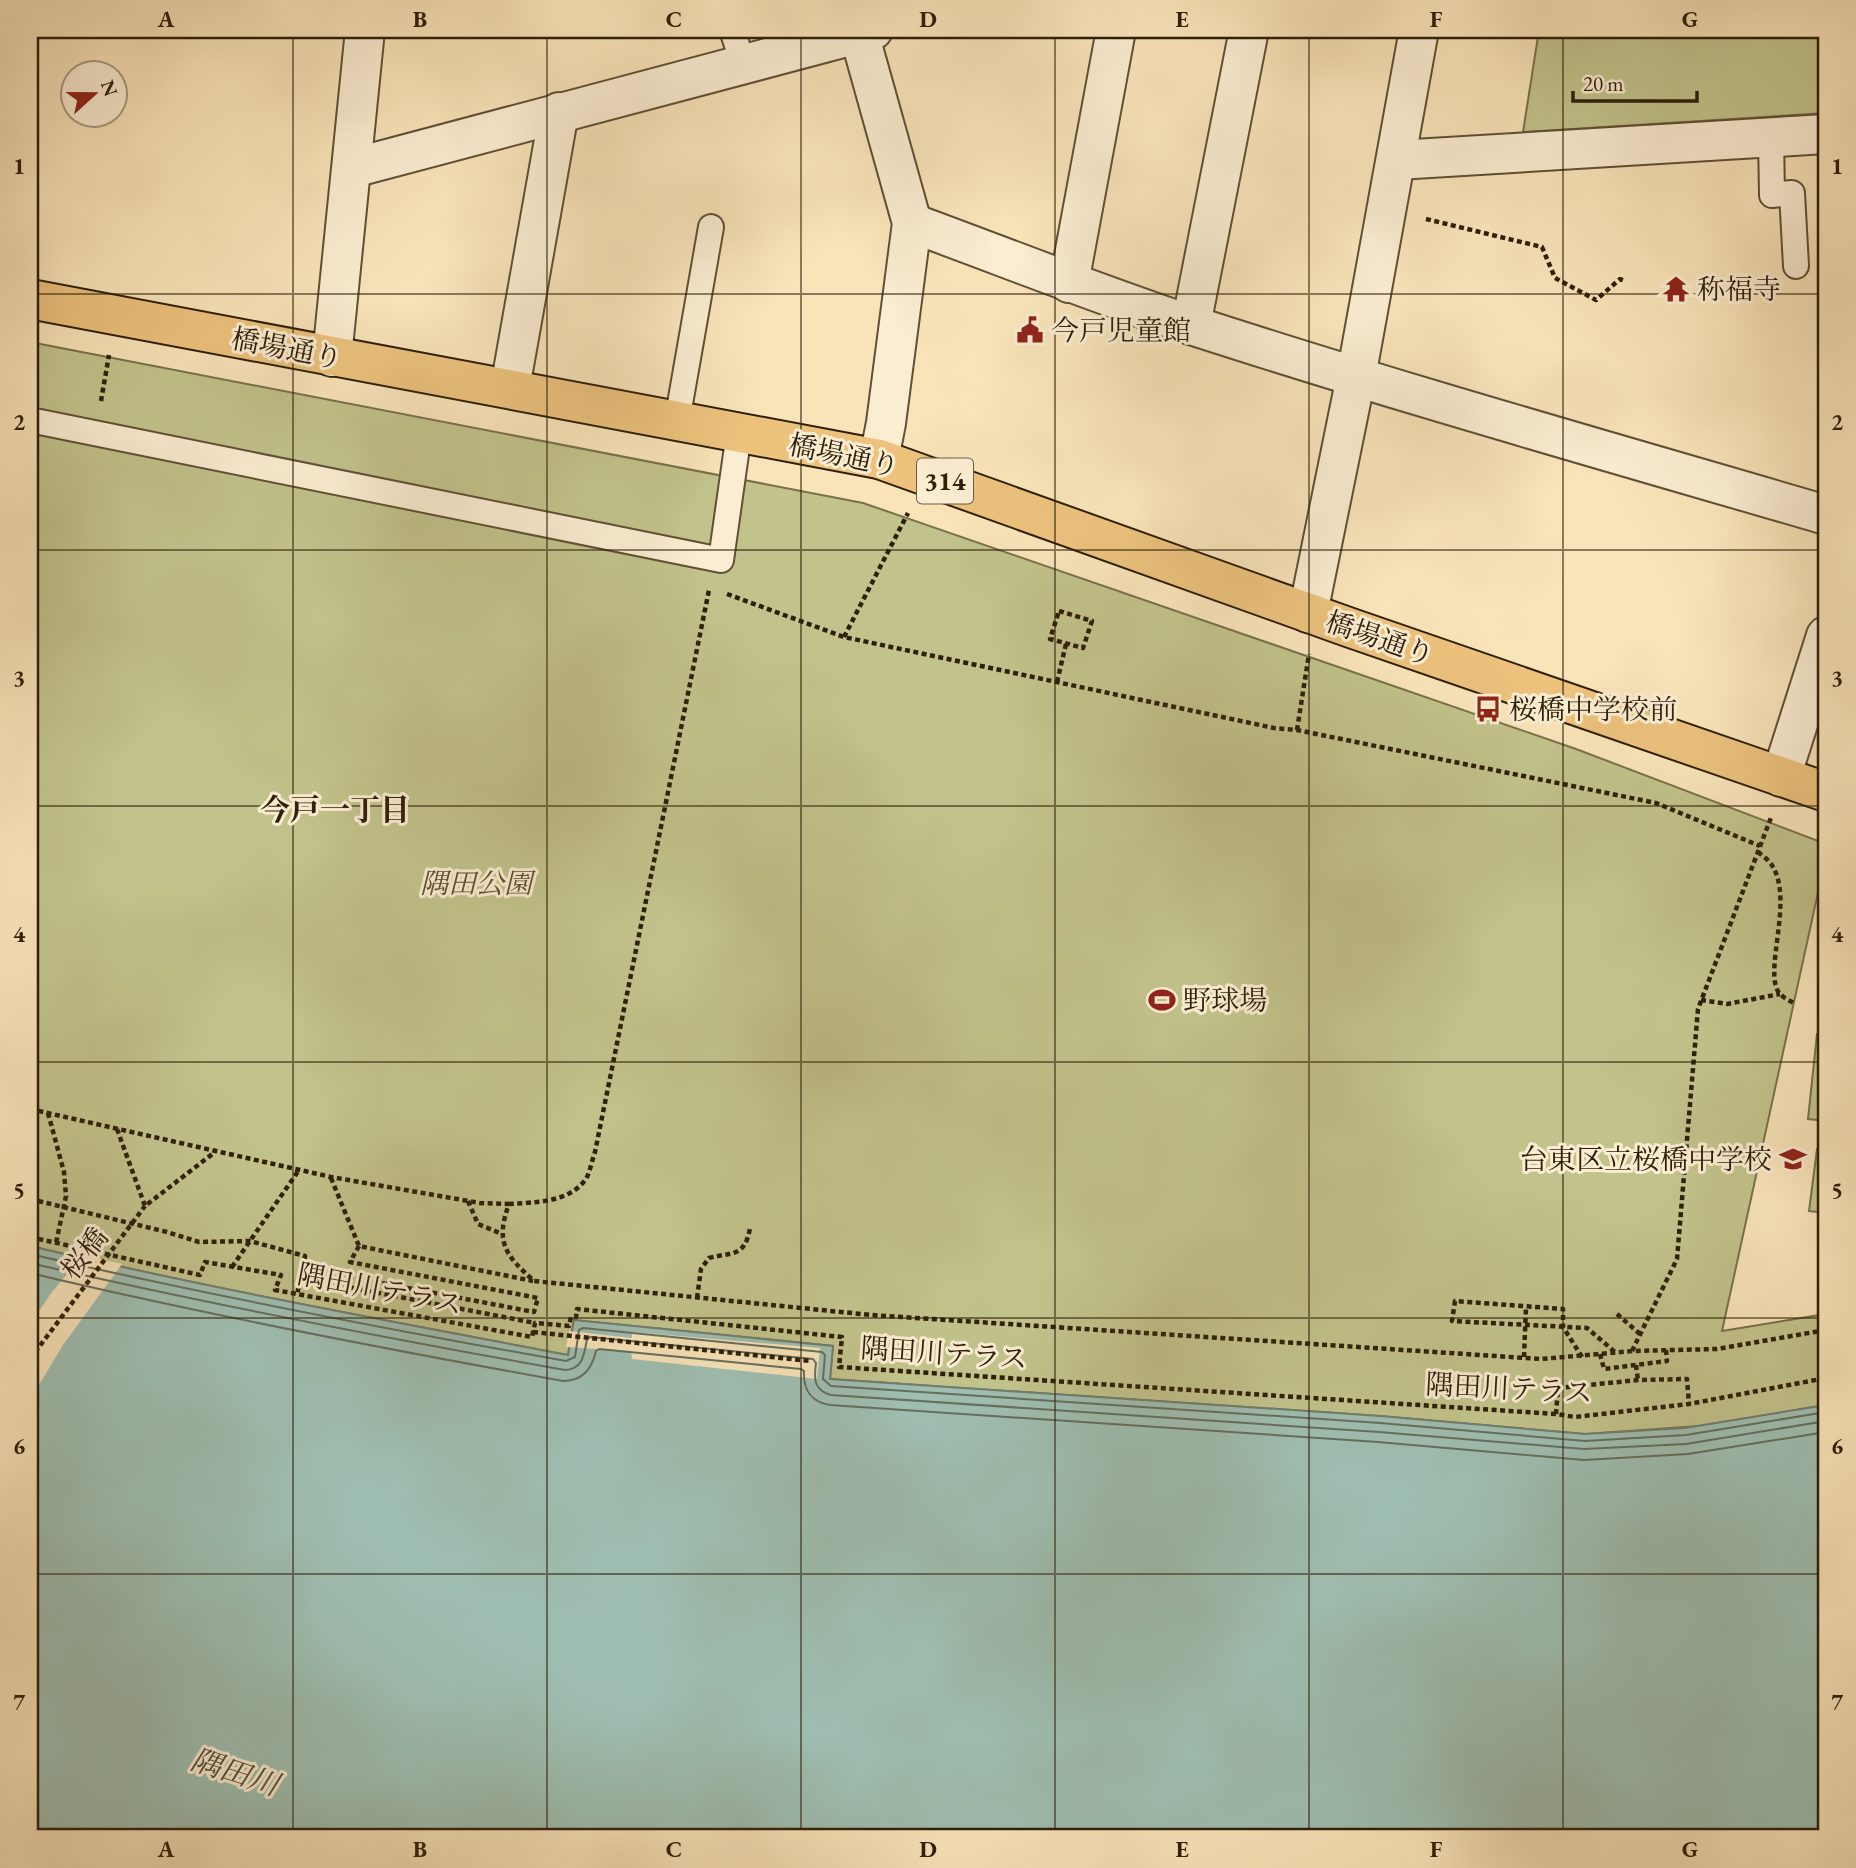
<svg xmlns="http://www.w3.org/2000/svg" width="1856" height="1868" viewBox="0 0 1856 1868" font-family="'EB Garamond','Noto Serif JP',serif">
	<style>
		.green { fill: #c2c38c; stroke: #78714a; stroke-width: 2 }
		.water { fill: #9ebeb1; stroke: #717e6e; stroke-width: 2 }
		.pier { fill: #f9e4ba }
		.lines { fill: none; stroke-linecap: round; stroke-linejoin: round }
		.shore { stroke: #666e5d; stroke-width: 2 }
		.service-casing { stroke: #605035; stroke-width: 28 }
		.minor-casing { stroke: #605035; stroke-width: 42 }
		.tertiary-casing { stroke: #605035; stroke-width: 42 }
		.primary-casing { stroke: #2d1f09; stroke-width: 42 }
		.path { stroke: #2d1f09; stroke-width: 4.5; stroke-dasharray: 5 3.5; stroke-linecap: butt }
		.service { stroke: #fbedd2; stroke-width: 24 }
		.minor { stroke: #fbedd2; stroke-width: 38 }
		.tertiary { stroke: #fbedd2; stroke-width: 38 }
		.primary { stroke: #ecc27d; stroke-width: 38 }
		.path-bridge { stroke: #2d1f09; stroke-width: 4.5; stroke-dasharray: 5 3.5; stroke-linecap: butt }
		.grid { fill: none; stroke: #2d1f09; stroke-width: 2; stroke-opacity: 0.55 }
		.labels { text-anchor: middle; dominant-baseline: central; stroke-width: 6; stroke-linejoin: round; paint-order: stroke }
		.shield { fill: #fbedd2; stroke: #6b5d45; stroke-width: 2 }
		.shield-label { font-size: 26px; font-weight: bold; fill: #2d1f09 }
		.poi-label { font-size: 28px; fill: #2d1f09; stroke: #fbedd2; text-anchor: start }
		.street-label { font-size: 28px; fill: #2d1f09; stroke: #fbedd2 }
		.park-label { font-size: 28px; font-style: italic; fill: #5a5030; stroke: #fbedd2 }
		.neighbourhood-label { font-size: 30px; font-weight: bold; fill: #2d1f09; stroke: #fbedd2 }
		.water-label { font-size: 30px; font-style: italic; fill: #4f4f3b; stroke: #fbedd2 }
		.neatline { fill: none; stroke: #2d1f09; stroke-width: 2.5 }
		.grid-label { font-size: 23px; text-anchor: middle; font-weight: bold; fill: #2d1f09 }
	</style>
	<rect width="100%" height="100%" fill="#f9e4ba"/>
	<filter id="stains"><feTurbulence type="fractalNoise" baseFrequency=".00286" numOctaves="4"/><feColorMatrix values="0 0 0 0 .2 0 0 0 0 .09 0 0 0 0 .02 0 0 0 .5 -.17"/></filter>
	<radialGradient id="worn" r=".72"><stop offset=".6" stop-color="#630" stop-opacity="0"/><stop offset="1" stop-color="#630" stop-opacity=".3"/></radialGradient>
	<g class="green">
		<path d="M1539,30H1817L1826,113L1523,132Z"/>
		<path d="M30,342L863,503L1576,749L1826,844V856L1722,1331L1826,1314V1405L1700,1426L1585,1434L1380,1416L830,1379L833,1346L574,1320L568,1355C388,1321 208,1288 30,1246Z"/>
		<path d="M1817,1034L1826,1035V1121L1808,1119Z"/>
		<path d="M1817,1149L1826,1150V1213L1809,1211Z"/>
	</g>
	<path class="water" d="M30,1246C208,1288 388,1321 568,1355L574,1320L833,1346L830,1379L1380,1416L1585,1434L1685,1428L1826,1405V1838H30Z"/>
	<g class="pier">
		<path d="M83,1255L122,1264L63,1345L30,1400V1324L52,1292Z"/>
		<path d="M569,1331L632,1338V1332L820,1348L817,1379L632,1359L631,1351L566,1347Z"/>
	</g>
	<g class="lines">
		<g class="shore">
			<path d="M30,1254C207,1295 386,1329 566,1361L575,1357L579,1330L583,1328L822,1352L825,1355L823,1379L831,1386L1380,1423L1585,1441L1686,1435L1826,1412"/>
			<path d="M30,1263C207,1304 386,1338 565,1370C583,1369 584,1355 587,1339L590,1337L813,1359L816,1363C814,1378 813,1390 831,1395L1379,1432L1584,1449L1686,1444L1826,1421"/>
			<path d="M30,1273C206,1315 385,1349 563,1381C583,1381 592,1369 596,1351L599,1349L801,1369L804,1371C803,1389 811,1402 830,1405L1378,1442L1584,1460L1688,1454L1826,1432"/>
		</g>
		<g class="service-casing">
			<g id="service">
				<path d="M732,30L743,63"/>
				<path d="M1771,138L1772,195L1792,193L1796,266"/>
				<path d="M30,420L721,560L739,433"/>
				<path d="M677,421L711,227"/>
			</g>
		</g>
		<g class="minor-casing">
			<g id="minor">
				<path d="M858,30L912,223L886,423L879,459"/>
				<path d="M1397,160L1826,134"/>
				<path d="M353,168L873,30"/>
				<path d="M912,223C1005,257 1097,294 1191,325C1401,393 1614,453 1826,515"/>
				<path d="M1069,283L1116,30"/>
				<path d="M1191,325L1249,30"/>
				<path d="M332,357L365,30"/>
				<path d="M510,388L559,112"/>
				<path d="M1781,777L1826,636"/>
			</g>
		</g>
		<g class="tertiary-casing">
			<path id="tertiary" d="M1308,613L1356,377L1419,30"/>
		</g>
		<g class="primary-casing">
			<path id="primary" d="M30,299L879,459L1348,627L1826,792"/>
		</g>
		<g class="path">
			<path d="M1426,219L1542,247L1555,278L1596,300L1620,279L1625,281"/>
			<path d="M101,401L109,355"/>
			<path d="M727,594L844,637L1274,728L1297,730L1656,803L1760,846"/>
			<path d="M1059,611L1092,621L1083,648L1050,639Z"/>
			<path d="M844,637L908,513"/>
			<path d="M1057,682L1066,644"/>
			<path d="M1297,730L1309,654"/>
			<path d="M1758,852C1763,856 1770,861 1773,867C1794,903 1762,974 1780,994C1784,998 1790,1001 1794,1003"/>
			<path d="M1701,1000L1727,1004L1780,994"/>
			<path d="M30,1109L331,1177L480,1203L509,1204C495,1242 505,1255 534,1281L871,1315L1541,1359L1632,1351L1717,1349L1826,1330"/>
			<path d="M48,1113L64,1172L66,1196L56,1243"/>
			<path d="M117,1129L145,1206L215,1152"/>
			<path d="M331,1178L359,1246L533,1281"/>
			<path d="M30,1199L167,1232L199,1242L250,1241L305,1256L297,1295"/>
			<path d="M468,1201L478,1224L502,1234"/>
			<path d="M509,1204C535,1202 569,1203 586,1179C590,1172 592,1160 595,1152L709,590"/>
			<path d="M30,1237L200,1275L205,1262L281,1275L275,1290L532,1337L535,1323L569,1326L571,1317H576L577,1309L842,1337L839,1367L1556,1414L1575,1417L1689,1404L1826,1378"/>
			<path d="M359,1246L350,1262L538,1298L534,1312L350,1277L348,1287L535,1323"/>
			<path d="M232,1267L299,1170"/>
			<path d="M697,1298L701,1269L709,1258C731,1252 745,1258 750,1228"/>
			<path d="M1617,1314L1640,1334"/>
			<path d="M533,1332L810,1361"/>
			<path d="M1632,1351L1677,1259L1698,1009L1772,815"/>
			<path d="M1600,1354L1604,1369L1667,1361L1666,1350"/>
			<path d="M1524,1357L1526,1307"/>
			<path d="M1582,1357L1563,1327V1309L1455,1301L1452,1321L1587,1328L1615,1352"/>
			<path d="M1636,1365L1638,1380"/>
			<path d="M1556,1414L1558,1388L1638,1380L1687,1379L1689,1404"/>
		</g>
		<use href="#service" class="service"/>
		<use href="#minor" class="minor"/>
		<use href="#tertiary" class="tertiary"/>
		<use href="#primary" class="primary"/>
		<path class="path-bridge" d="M30,1359L145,1206"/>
	</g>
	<path class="grid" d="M293,30V1838M547,30V1838M801,30V1838M1055,30V1838M1309,30V1838M1563,30V1838M30,294H1826M30,550H1826M30,806H1826M30,1062H1826M30,1318H1826M30,1574H1826"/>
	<defs>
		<g id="temple-bare" transform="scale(2.1)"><path d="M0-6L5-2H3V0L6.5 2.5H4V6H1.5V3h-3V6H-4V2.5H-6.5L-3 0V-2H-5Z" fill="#8f2418" stroke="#fbedd2" stroke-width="2.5" paint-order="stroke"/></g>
		<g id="civic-bare" transform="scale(2.1)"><path d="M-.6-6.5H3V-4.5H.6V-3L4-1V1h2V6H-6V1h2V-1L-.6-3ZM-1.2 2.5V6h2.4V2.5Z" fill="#8f2418" stroke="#fbedd2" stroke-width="2.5" paint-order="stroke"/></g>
		<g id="bus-bare" transform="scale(2.1)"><path d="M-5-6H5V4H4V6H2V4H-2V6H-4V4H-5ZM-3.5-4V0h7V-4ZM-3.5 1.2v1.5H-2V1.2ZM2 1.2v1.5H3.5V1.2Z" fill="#8f2418" stroke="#fbedd2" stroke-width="2.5" paint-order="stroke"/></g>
		<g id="stadium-bare" transform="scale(2.1)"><path d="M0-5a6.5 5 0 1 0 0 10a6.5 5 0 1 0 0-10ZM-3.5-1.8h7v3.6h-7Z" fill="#8f2418" stroke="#fbedd2" stroke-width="2.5" paint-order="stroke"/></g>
		<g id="school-bare" transform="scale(2.1)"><path d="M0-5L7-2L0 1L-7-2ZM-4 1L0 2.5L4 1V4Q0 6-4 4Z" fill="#8f2418" stroke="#fbedd2" stroke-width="2.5" paint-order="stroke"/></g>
	</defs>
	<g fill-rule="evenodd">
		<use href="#temple-bare" x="1676" y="289"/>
		<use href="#civic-bare" x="1030" y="330"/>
		<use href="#bus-bare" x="1488" y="709"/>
		<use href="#stadium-bare" x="1162" y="1000"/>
		<use href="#school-bare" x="1793" y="1159"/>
	</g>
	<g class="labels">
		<rect class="shield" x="917" y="458.5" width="56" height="45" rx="5"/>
		<g class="shield-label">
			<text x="945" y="481">314</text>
		</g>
		<g class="poi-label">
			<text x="1697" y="289">称福寺</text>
			<text x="1051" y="330">今戸児童館</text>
			<text x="1509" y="709">桜橋中学校前</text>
			<text x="1183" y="1000">野球場</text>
			<text x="1772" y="1159" text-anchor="end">台東区立桜橋中学校</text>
		</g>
		<g class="street-label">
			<text transform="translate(287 348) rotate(11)">橋場通り</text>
			<text transform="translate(844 455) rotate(12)">橋場通り</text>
			<text transform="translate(1380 638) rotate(19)">橋場通り</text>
			<text transform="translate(84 1253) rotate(-52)">桜橋</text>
			<text transform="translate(380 1289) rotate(11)">隅田川テラス</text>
			<text transform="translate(944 1353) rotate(4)">隅田川テラス</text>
			<text transform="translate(1509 1388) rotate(3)">隅田川テラス</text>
		</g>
		<g class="park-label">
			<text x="476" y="883">隅田公園</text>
		</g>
		<g class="neighbourhood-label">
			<text x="335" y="809">今戸一丁目</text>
		</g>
		<g class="water-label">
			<text transform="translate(235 1772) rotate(18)">隅田川</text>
		</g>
	</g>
	<rect width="1856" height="1868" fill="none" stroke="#f9e4ba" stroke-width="77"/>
	<g transform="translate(94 94) rotate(69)"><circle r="33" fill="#fbedd2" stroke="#a99b82" stroke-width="2"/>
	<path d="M0-5L12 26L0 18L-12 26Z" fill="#8f2418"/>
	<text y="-10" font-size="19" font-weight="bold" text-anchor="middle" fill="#2d1f09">N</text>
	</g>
	<path d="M1573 91v10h124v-10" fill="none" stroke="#2d1f09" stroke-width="3.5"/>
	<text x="1583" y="91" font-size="21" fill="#2d1f09" stroke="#fbedd2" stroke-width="5" paint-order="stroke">20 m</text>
	<rect x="38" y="38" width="1780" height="1791" class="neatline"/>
	<g class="grid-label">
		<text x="166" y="27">A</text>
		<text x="420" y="27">B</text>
		<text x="674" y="27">C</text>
		<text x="928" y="27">D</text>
		<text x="1182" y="27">E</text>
		<text x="1436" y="27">F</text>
		<text x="1690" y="27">G</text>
		<text x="19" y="174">1</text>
		<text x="1837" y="174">1</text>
		<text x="19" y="430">2</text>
		<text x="1837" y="430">2</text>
		<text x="19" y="686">3</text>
		<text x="1837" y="686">3</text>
		<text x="19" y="942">4</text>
		<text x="1837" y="942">4</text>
		<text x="19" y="1198">5</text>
		<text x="1837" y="1198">5</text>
		<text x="19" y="1454">6</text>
		<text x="1837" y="1454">6</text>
		<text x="19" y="1710">7</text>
		<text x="1837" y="1710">7</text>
		<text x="166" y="1857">A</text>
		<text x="420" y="1857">B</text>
		<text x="674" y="1857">C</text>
		<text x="928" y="1857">D</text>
		<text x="1182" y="1857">E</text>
		<text x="1436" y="1857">F</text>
		<text x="1690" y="1857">G</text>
	</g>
	<rect width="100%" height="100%" filter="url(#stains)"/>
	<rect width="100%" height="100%" fill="url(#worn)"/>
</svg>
